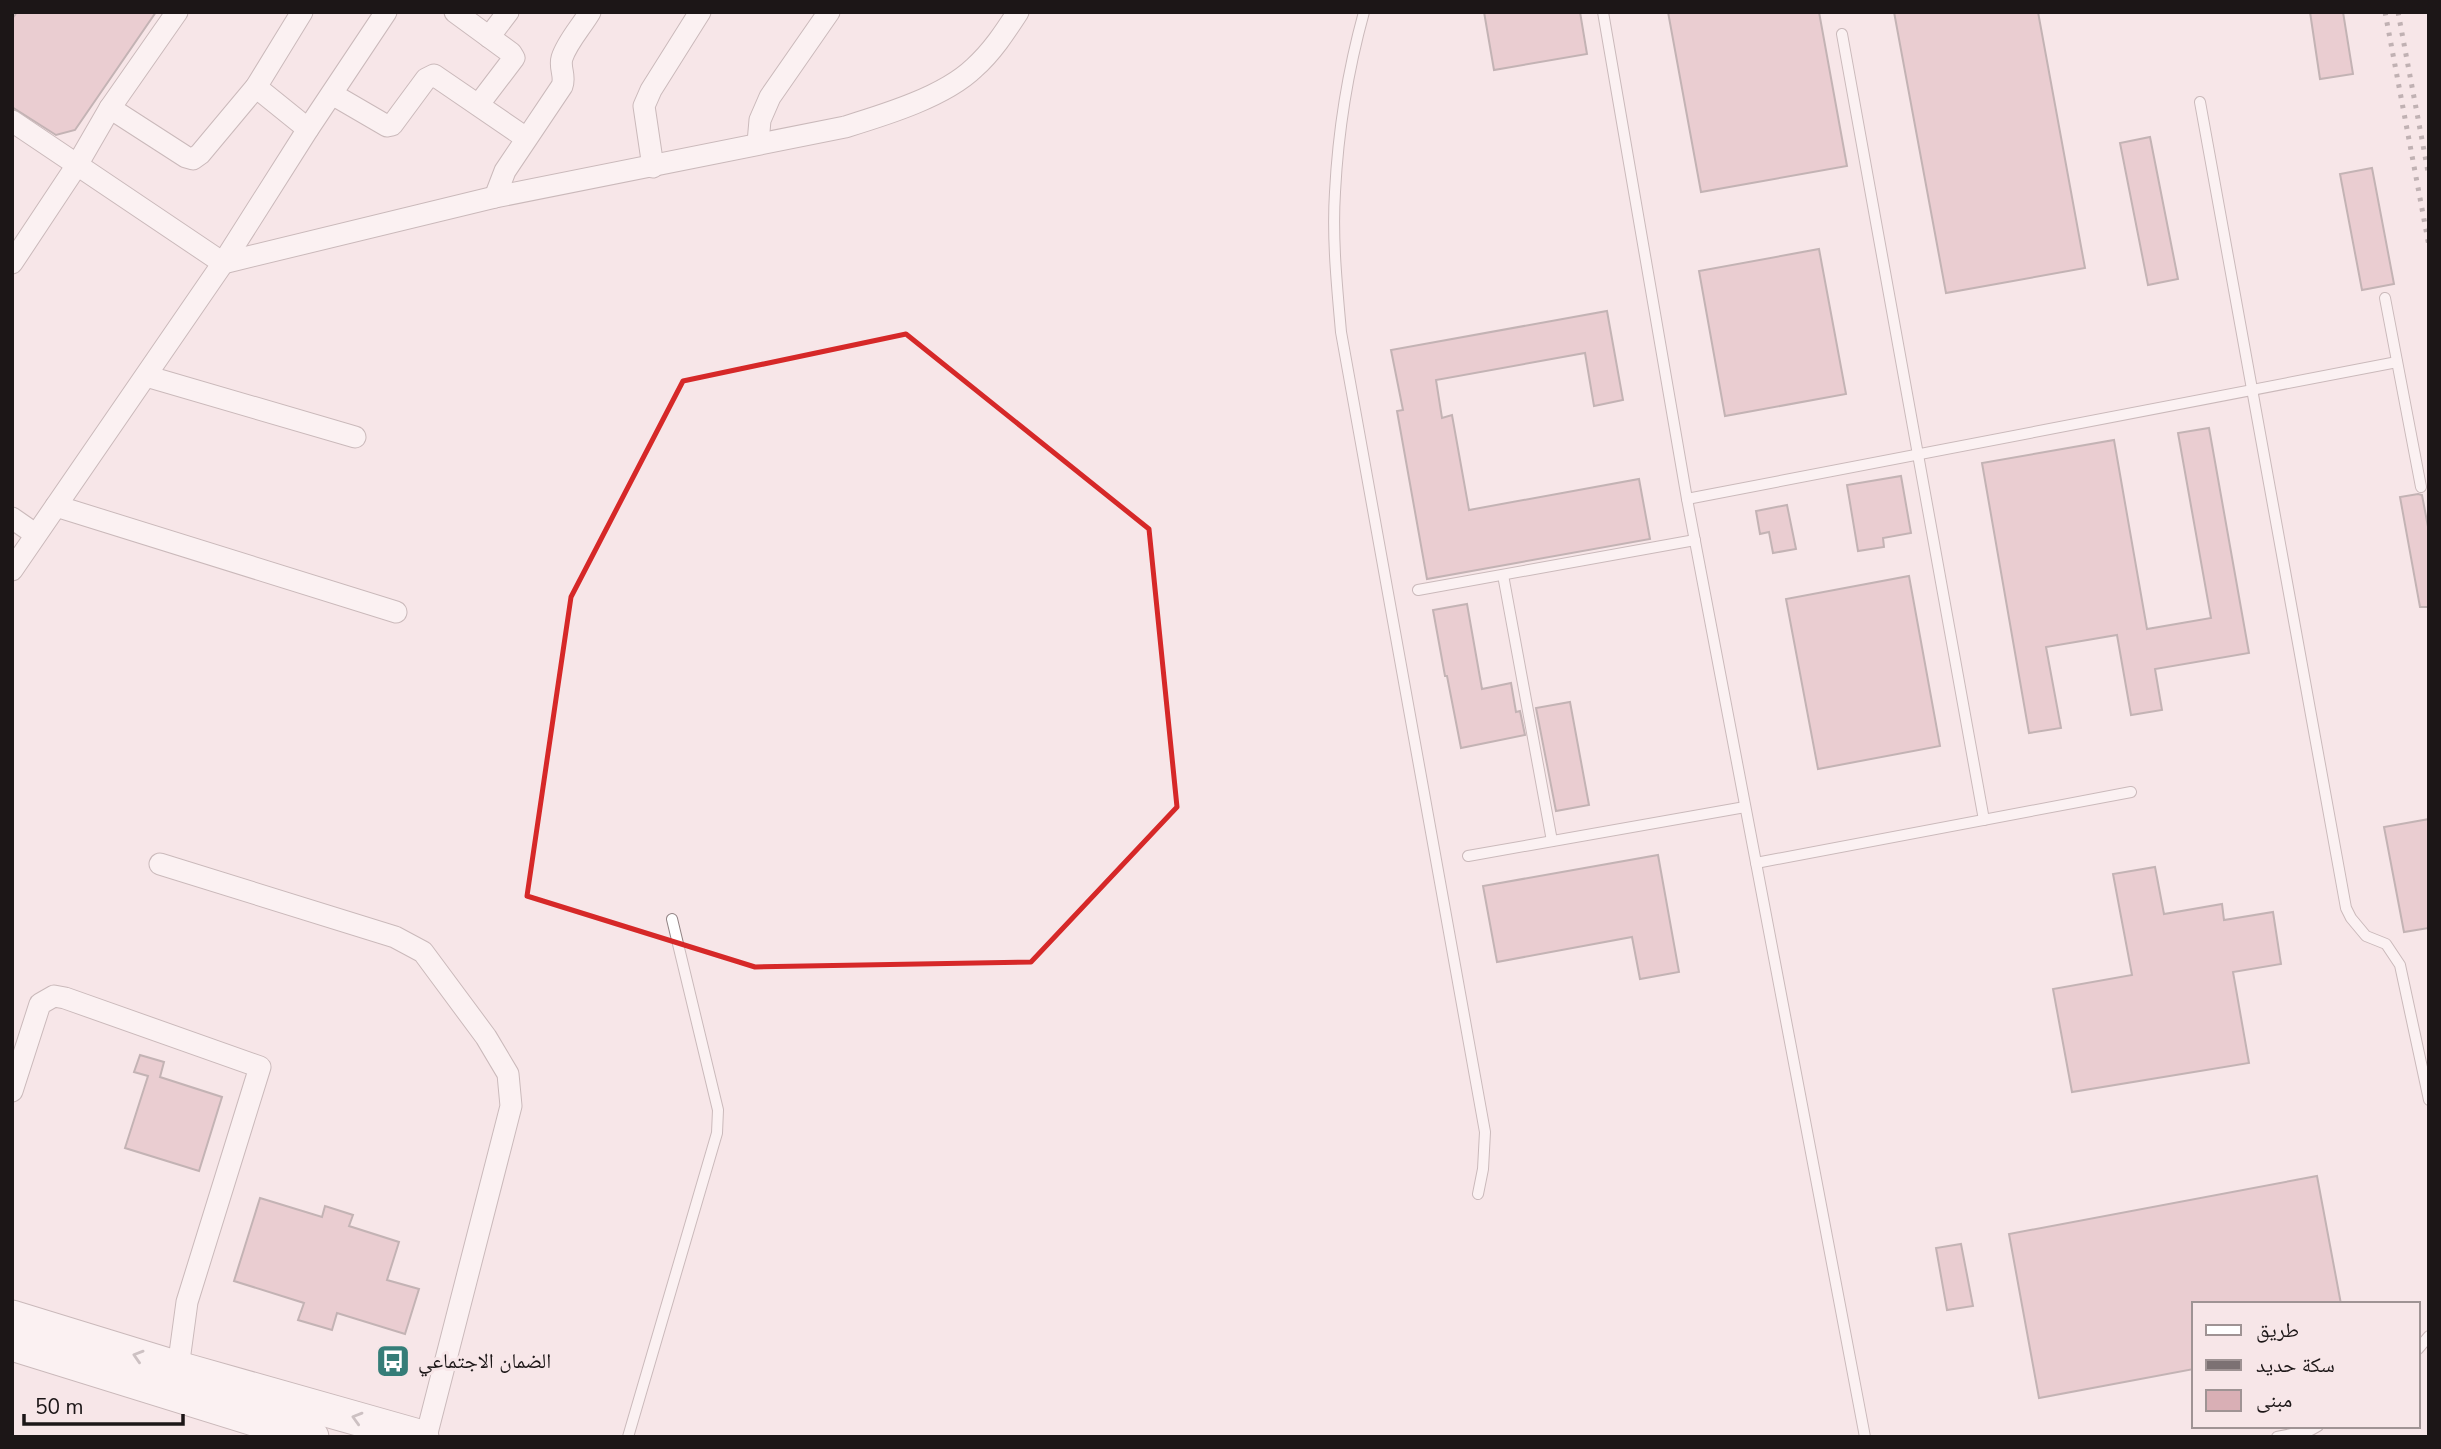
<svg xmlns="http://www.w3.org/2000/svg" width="2441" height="1449" viewBox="0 0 2441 1449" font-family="'Nunito Sans','Noto Naskh Arabic',sans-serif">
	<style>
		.building { fill: #d9afb5; stroke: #847577; stroke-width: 2 }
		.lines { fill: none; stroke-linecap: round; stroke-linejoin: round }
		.service-casing { stroke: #938485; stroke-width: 12 }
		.minor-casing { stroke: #938485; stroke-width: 23 }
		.primary-casing { stroke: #938485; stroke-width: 35 }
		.service { stroke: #fff; stroke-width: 10 }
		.minor { stroke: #fff; stroke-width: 21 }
		.primary { stroke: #fff; stroke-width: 33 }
		.rail { stroke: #7c7173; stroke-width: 5; stroke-dasharray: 3.5 7; stroke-linecap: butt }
		.oneway { stroke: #999697 }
		.marked { fill: none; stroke: #d62828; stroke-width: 5; stroke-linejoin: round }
		.labels { text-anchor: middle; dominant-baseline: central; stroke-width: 6; stroke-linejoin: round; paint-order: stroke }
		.poi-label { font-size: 21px; fill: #1c1617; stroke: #f7e6e8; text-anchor: start }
	</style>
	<rect width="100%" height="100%" fill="#f7e6e8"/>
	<g class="building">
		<path d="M17,12H156L75,130L56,135L12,107V19Z"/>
		<path d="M1484,12H1580L1587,54L1494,70Z"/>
		<path d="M1668,12H1819L1847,166L1701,192Z"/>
		<path d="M1894,12H2038L2085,268L1946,293Z"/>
		<path d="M2310,12H2343L2353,74L2320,79Z"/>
		<path d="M2150,137L2178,279L2148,285L2120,143Z"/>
		<path d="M2372,168L2394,284L2362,290L2340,174Z"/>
		<path d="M1819,249L1846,394L1725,416L1699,271Z"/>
		<path d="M1607,311L1623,400L1594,406L1585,353L1436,380L1442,418L1452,415L1469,510L1639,479L1650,539L1427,579L1397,411L1403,410L1391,350Z"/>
		<path d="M2209,428L2249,653L2155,669L2162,710L2131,715L2117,635L2046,647L2061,728L2029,733L1982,463L2114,440L2147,629L2211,618L2178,433Z"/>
		<path d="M1901,476L1911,533L1883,538L1884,547L1858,551L1847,485Z"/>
		<path d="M2418,494L2422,495L2429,532V607H2420L2400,497Z"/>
		<path d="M1787,505L1796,549L1773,553L1769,532L1760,534L1756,511Z"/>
		<path d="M1909,576L1940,746L1818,769L1786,599Z"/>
		<path d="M1467,604L1482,689L1511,683L1516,712L1520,711L1525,735L1461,748L1447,676H1445L1433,610Z"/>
		<path d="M1570,702L1589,805L1556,811L1536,708Z"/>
		<path d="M2429,819V928L2404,932L2384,827Z"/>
		<path d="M1658,855L1679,972L1640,979L1632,937L1497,962L1483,886Z"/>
		<path d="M2155,867L2164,914L2222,904L2224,920L2273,912L2281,964L2233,972L2249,1063L2072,1092L2053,989L2132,975L2113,874Z"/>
		<path d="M140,1055L164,1062L160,1077L222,1097L199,1171L125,1148L148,1076L134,1072Z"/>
		<path d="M2317,1176L2341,1304H2194V1369L2039,1398L2009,1234Z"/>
		<path d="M260,1198L322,1217L325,1206L353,1215L349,1226L399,1242L387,1280L419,1289L405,1334L337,1313L332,1330L298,1320L304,1303L234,1281Z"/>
		<path d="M1961,1244L1973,1306L1947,1310L1936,1248Z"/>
	</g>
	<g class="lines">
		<g class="service-casing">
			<g id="service">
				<path d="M1364,12C1348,70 1338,133 1335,192C1332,239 1337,286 1341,332L1485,1132L1483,1169L1478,1194"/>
				<path d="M1603,12L1687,499L1865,1437"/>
				<path d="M1842,34L1984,820"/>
				<path d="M2200,102L2346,908L2351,918L2366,936L2386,944L2400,965L2429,1100"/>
				<path d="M2385,298L2421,487"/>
				<path d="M1687,499L2397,362"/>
				<path d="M1503,575L1552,841"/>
				<path d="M1418,590L1695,540"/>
				<path d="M1468,856L1745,807"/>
				<path d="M1756,863L2131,792"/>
				<path d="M2418,1349L2429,1336"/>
				<path d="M628,1437L717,1133L718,1110L672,919"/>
				<path d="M2277,1437L2311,1430L2318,1426"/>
			</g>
		</g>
		<g class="minor-casing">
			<g id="minor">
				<path d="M455,12L511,53L514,58L479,104"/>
				<path d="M489,37L508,12"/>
				<path d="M256,87L308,129"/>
				<path d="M332,94L387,126L392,125L426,79L434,75L526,138"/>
				<path d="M110,108L186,157L193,159L200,154L256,87L302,12"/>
				<path d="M12,121L223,263L495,197L845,127C884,115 944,97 974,68C992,52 1005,32 1018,12"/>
				<path d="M758,143L760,120L770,97L829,12"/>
				<path d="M653,167L644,106L651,90L700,12"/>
				<path d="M495,197L505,171L562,86C566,76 559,68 562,58C567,42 582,26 590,12"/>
				<path d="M12,263L77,165L110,108L177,12"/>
				<path d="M146,376L355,437"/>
				<path d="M56,506L396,612"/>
				<path d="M12,518L35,534"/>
				<path d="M12,570L223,263L308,129L386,12"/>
				<path d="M160,864L395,937L423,952L486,1037L508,1074L511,1106L426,1437"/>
				<path d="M12,1091L40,1004L54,996L65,998L260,1067L187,1302L178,1368L173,1378"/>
			</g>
		</g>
		<g class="primary-casing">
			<g id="primary">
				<path d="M12,1317L178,1368L422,1437"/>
				<path d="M12,1344L312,1437"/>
			</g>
		</g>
		<use href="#service" class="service"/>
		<use href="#minor" class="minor"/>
		<use href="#primary" class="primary"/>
		<g class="rail">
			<path d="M2385,12L2429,246"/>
			<path d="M2398,12L2429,177"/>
		</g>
	</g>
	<defs><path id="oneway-chevron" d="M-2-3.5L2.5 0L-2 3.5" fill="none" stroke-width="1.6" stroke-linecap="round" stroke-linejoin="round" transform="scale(1.75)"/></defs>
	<g class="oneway">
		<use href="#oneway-chevron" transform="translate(138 1356) rotate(-163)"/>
		<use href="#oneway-chevron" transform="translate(357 1418) rotate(-164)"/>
	</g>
	<path d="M0 0H2441V1449H0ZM906,334L1149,529L1177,807L1031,962L755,967L527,896L571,597L683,381Z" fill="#f7e6e8" fill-opacity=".55" fill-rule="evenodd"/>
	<path class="marked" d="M906,334L1149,529L1177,807L1031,962L755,967L527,896L571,597L683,381Z"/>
	<defs>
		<g id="bus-square" transform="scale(1.75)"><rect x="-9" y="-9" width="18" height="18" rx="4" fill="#357d78" stroke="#f7e6e8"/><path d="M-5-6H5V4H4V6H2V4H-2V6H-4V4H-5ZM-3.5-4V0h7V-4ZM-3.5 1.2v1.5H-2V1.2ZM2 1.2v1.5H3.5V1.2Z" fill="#fff"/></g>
	</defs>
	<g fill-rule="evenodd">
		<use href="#bus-square" x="393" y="1361"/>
	</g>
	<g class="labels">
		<g class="poi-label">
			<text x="418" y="1361">الضمان الاجتماعي</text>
		</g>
	</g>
	<rect width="2441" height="1449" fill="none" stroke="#1c1617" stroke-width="28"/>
	<rect x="2192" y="1302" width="228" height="126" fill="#f7e6e8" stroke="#9f9394" stroke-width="2"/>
	<rect x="2206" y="1325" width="35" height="10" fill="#ffffff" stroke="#9f9394" stroke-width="2"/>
	<text x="2256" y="1337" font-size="21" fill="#1c1617">طريق</text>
	<rect x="2206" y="1360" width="35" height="10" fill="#7c7173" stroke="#9f9394" stroke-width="2"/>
	<text x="2256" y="1372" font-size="21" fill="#1c1617">سكة حديد</text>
	<rect x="2206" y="1390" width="35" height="21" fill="#d9afb5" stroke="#9f9394" stroke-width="2"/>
	<text x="2256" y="1407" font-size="21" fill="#1c1617">مبنى</text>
	<path d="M24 1414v10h159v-10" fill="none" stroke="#1c1617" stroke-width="3.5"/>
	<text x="35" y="1414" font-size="21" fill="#1c1617" stroke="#f7e6e8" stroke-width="5" paint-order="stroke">50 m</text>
</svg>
